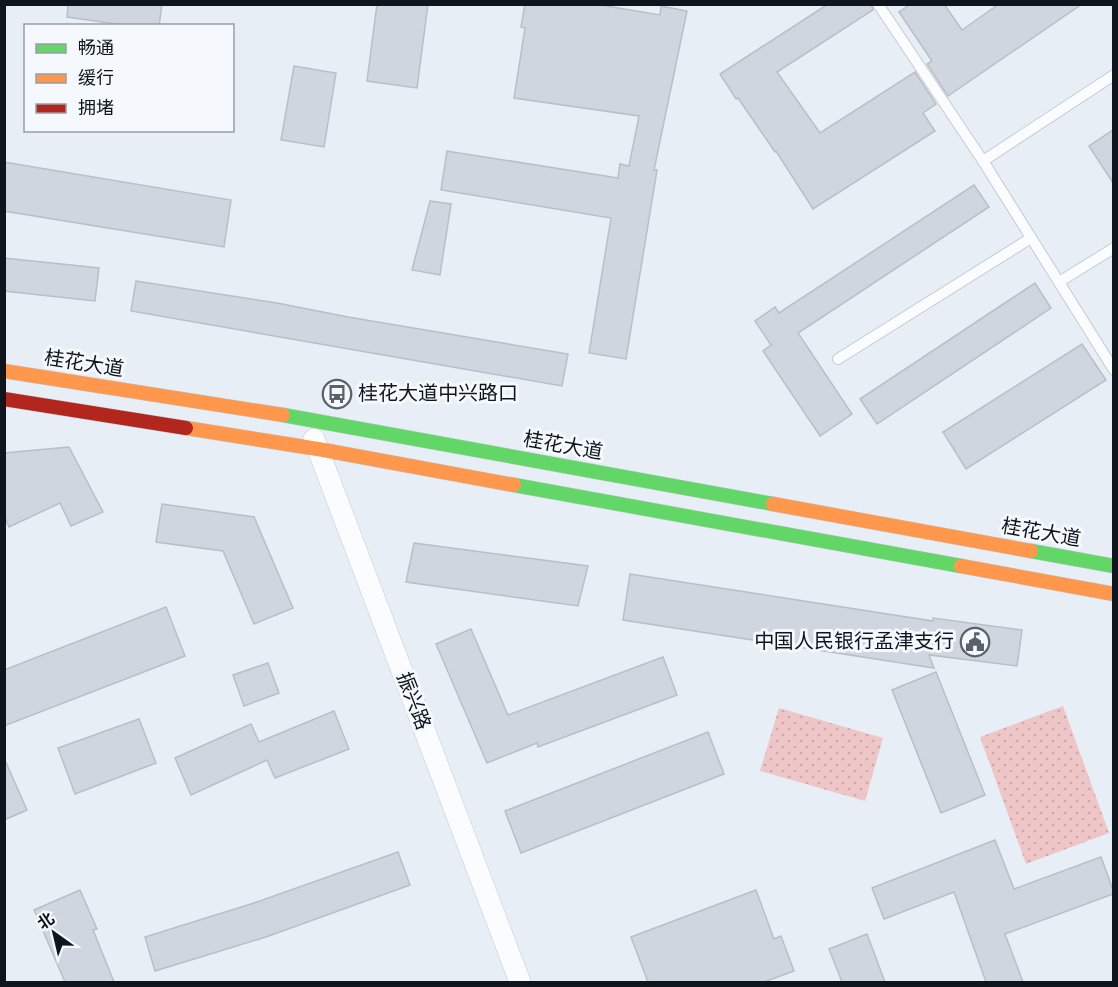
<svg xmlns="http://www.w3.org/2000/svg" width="1118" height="987" viewBox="0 0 1118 987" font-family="'Sofia Sans Condensed','Noto Sans SC',sans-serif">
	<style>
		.grass { fill: url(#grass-dots) }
		.building { fill: #cfd6df; stroke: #b8bfc7; stroke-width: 1.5 }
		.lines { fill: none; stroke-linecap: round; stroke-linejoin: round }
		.lane-casing { stroke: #c5cbd3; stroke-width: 12 }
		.street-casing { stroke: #c5cbd3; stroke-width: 22 }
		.fast-casing { stroke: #c5cbd3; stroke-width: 15 }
		.slow-casing { stroke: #c5cbd3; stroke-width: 15 }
		.jam-casing { stroke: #c5cbd3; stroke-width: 15 }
		.lane { stroke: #fbfcfe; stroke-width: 10 }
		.street { stroke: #fbfcfe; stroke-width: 21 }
		.fast { stroke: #63d668; stroke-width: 14 }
		.slow { stroke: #ff974d; stroke-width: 14 }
		.jam { stroke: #b3261e; stroke-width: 14 }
		.labels { text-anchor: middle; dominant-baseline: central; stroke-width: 6; stroke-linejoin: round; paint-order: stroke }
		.street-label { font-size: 20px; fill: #0e151d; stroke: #f5f9fe }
		.poi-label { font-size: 20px; fill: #0e151d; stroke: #f5f9fe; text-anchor: start }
	</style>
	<defs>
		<pattern id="grass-dots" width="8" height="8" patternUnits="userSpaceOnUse" patternTransform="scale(1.5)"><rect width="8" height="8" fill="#efc6c7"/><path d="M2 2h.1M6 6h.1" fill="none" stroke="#cca9aa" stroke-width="1.8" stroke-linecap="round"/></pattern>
	</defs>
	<rect width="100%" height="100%" fill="#e7eef6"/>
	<g class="grass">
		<path d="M1063,706L1109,833L1026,864L980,737Z"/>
		<path d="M779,708L883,738L865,801L760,771Z"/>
	</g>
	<g class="building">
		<path d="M68,4H162L159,26H131L67,17Z"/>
		<path d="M377,4H428L417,88L367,81Z"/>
		<path d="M525,4H594L660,15L661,6L687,11L654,170H657L626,359L589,353L611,218L441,190L447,151L618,178L620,164L629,166L639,116L514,98L525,28L521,27Z"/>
		<path d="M828,4H871L873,10L777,72L820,133L915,72L936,104L923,113L935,131L813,209L776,151L775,152L738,98L736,99L720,74Z"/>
		<path d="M911,4H944L962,30L999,4H1082L948,96L927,64L932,61L899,12Z"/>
		<path d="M294,66L336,73L324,147L281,140Z"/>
		<path d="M1113,130V183L1089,146Z"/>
		<path d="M4,162L231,200L224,247L4,211Z"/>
		<path d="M974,185L989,207L798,333L852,414L820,436L763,351L771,345L755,321L775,307L779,313Z"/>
		<path d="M430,201L451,204L440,275L412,270Z"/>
		<path d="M4,258L99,268L95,301L4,291Z"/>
		<path d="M136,281L277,303L348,317L568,354L562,386L131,311Z"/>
		<path d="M1035,283L1051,308L877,424L860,399Z"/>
		<path d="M1082,344L1106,380L966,469L943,432Z"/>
		<path d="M69,447L103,512L71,526L60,503L9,527L4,516V453Z"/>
		<path d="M162,504L254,517L293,608L254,624L223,551L156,542Z"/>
		<path d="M414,543L588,566L578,606L406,582Z"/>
		<path d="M630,574L933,621V618L1022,630L1017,666L929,655L934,668L623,620Z"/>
		<path d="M166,607L185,656L4,726V670Z"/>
		<path d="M471,629L508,715L663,657L677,695L538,747L537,743L487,763L436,644Z"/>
		<path d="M268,663L279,693L244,706L233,675Z"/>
		<path d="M936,672L985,795L941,813L892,690Z"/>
		<path d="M334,711L349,749L275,778L267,760L191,795L175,758L251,724L259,742Z"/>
		<path d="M139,719L156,763L75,794L58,748Z"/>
		<path d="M708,732L724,774L521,853L505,811Z"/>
		<path d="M4,758L27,810L4,820Z"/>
		<path d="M995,840L1014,889L1101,857L1113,890V894L1005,934L1023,982H986L954,892L884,919L872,888Z"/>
		<path d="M398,852L410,885L266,937L155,971L145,937L254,903Z"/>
		<path d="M80,890L97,929L93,930L114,982H65L34,910Z"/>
		<path d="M756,890L774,939L781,936L794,971L764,982H648L631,937Z"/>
		<path d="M867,934L885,982H842L829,949Z"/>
	</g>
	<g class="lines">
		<g class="lane-casing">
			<g id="lane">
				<path d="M878,4L983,161"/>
				<path d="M1114,75L983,161L1114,370"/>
				<path d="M1059,282L1114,248"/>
				<path d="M838,359L1031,238"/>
			</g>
		</g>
		<g class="street-casing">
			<path id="street" d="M314,439L520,982"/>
		</g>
		<g class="fast-casing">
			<g id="fast">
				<path d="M283,415L773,504"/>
				<path d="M514,485L961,566"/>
				<path d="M1031,551L1114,566"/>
			</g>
		</g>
		<g class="slow-casing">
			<g id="slow">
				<path d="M4,371L283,415"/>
				<path d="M186,428L318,449L514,485"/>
				<path d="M773,504L1031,551"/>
				<path d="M961,566L1114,594"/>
			</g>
		</g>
		<g class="jam-casing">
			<path id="jam" d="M4,399L186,428"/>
		</g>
		<use href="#lane" class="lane"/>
		<use href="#street" class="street"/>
		<use href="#fast" class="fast"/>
		<use href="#slow" class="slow"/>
		<use href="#jam" class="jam"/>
	</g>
	<defs>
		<g id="bus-ring" transform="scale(1.5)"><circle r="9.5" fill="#f5f9fe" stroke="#5a6169" stroke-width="1.5"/><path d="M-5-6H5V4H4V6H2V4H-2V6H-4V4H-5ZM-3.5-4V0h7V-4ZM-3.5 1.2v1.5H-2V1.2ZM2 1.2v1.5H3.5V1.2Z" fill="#5a6169"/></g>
		<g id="civic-ring" transform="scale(1.5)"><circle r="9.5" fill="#f5f9fe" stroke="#5a6169" stroke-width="1.5"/><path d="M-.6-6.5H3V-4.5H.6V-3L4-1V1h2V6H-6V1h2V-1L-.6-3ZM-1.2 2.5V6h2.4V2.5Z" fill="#5a6169"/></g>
	</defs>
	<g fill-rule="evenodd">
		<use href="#bus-ring" x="337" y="394"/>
		<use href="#civic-ring" x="975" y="642"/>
	</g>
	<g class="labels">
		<g class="street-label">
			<text transform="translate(84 364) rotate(9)">桂花大道</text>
			<text transform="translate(563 446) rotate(10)">桂花大道</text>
			<text transform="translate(1041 533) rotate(10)">桂花大道</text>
			<text transform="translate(413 701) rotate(69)">振兴路</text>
		</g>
		<g class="poi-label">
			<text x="358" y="394">桂花大道中兴路口</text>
			<text x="954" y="642" text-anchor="end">中国人民银行孟津支行</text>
		</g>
	</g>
	<rect width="1118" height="987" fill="none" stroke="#0e151d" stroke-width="12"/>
	<rect x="24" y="24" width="210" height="108" fill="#f5f9fe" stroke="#999ea4" stroke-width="1.5"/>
	<rect x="36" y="44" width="30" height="9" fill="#63d668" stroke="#999ea4" stroke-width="1.5"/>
	<text x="78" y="54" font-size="18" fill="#0e151d">畅通</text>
	<rect x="36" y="74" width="30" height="9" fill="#ff974d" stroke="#999ea4" stroke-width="1.5"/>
	<text x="78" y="84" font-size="18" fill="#0e151d">缓行</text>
	<rect x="36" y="104" width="30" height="9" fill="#b3261e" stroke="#999ea4" stroke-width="1.5"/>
	<text x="78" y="114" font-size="18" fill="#0e151d">拥堵</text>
	<g transform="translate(54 933) rotate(326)" stroke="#f5f9fe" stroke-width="4.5" paint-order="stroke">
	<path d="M0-4.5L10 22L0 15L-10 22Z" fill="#0e151d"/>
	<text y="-9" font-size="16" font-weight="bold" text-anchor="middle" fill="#0e151d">北</text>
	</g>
</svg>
